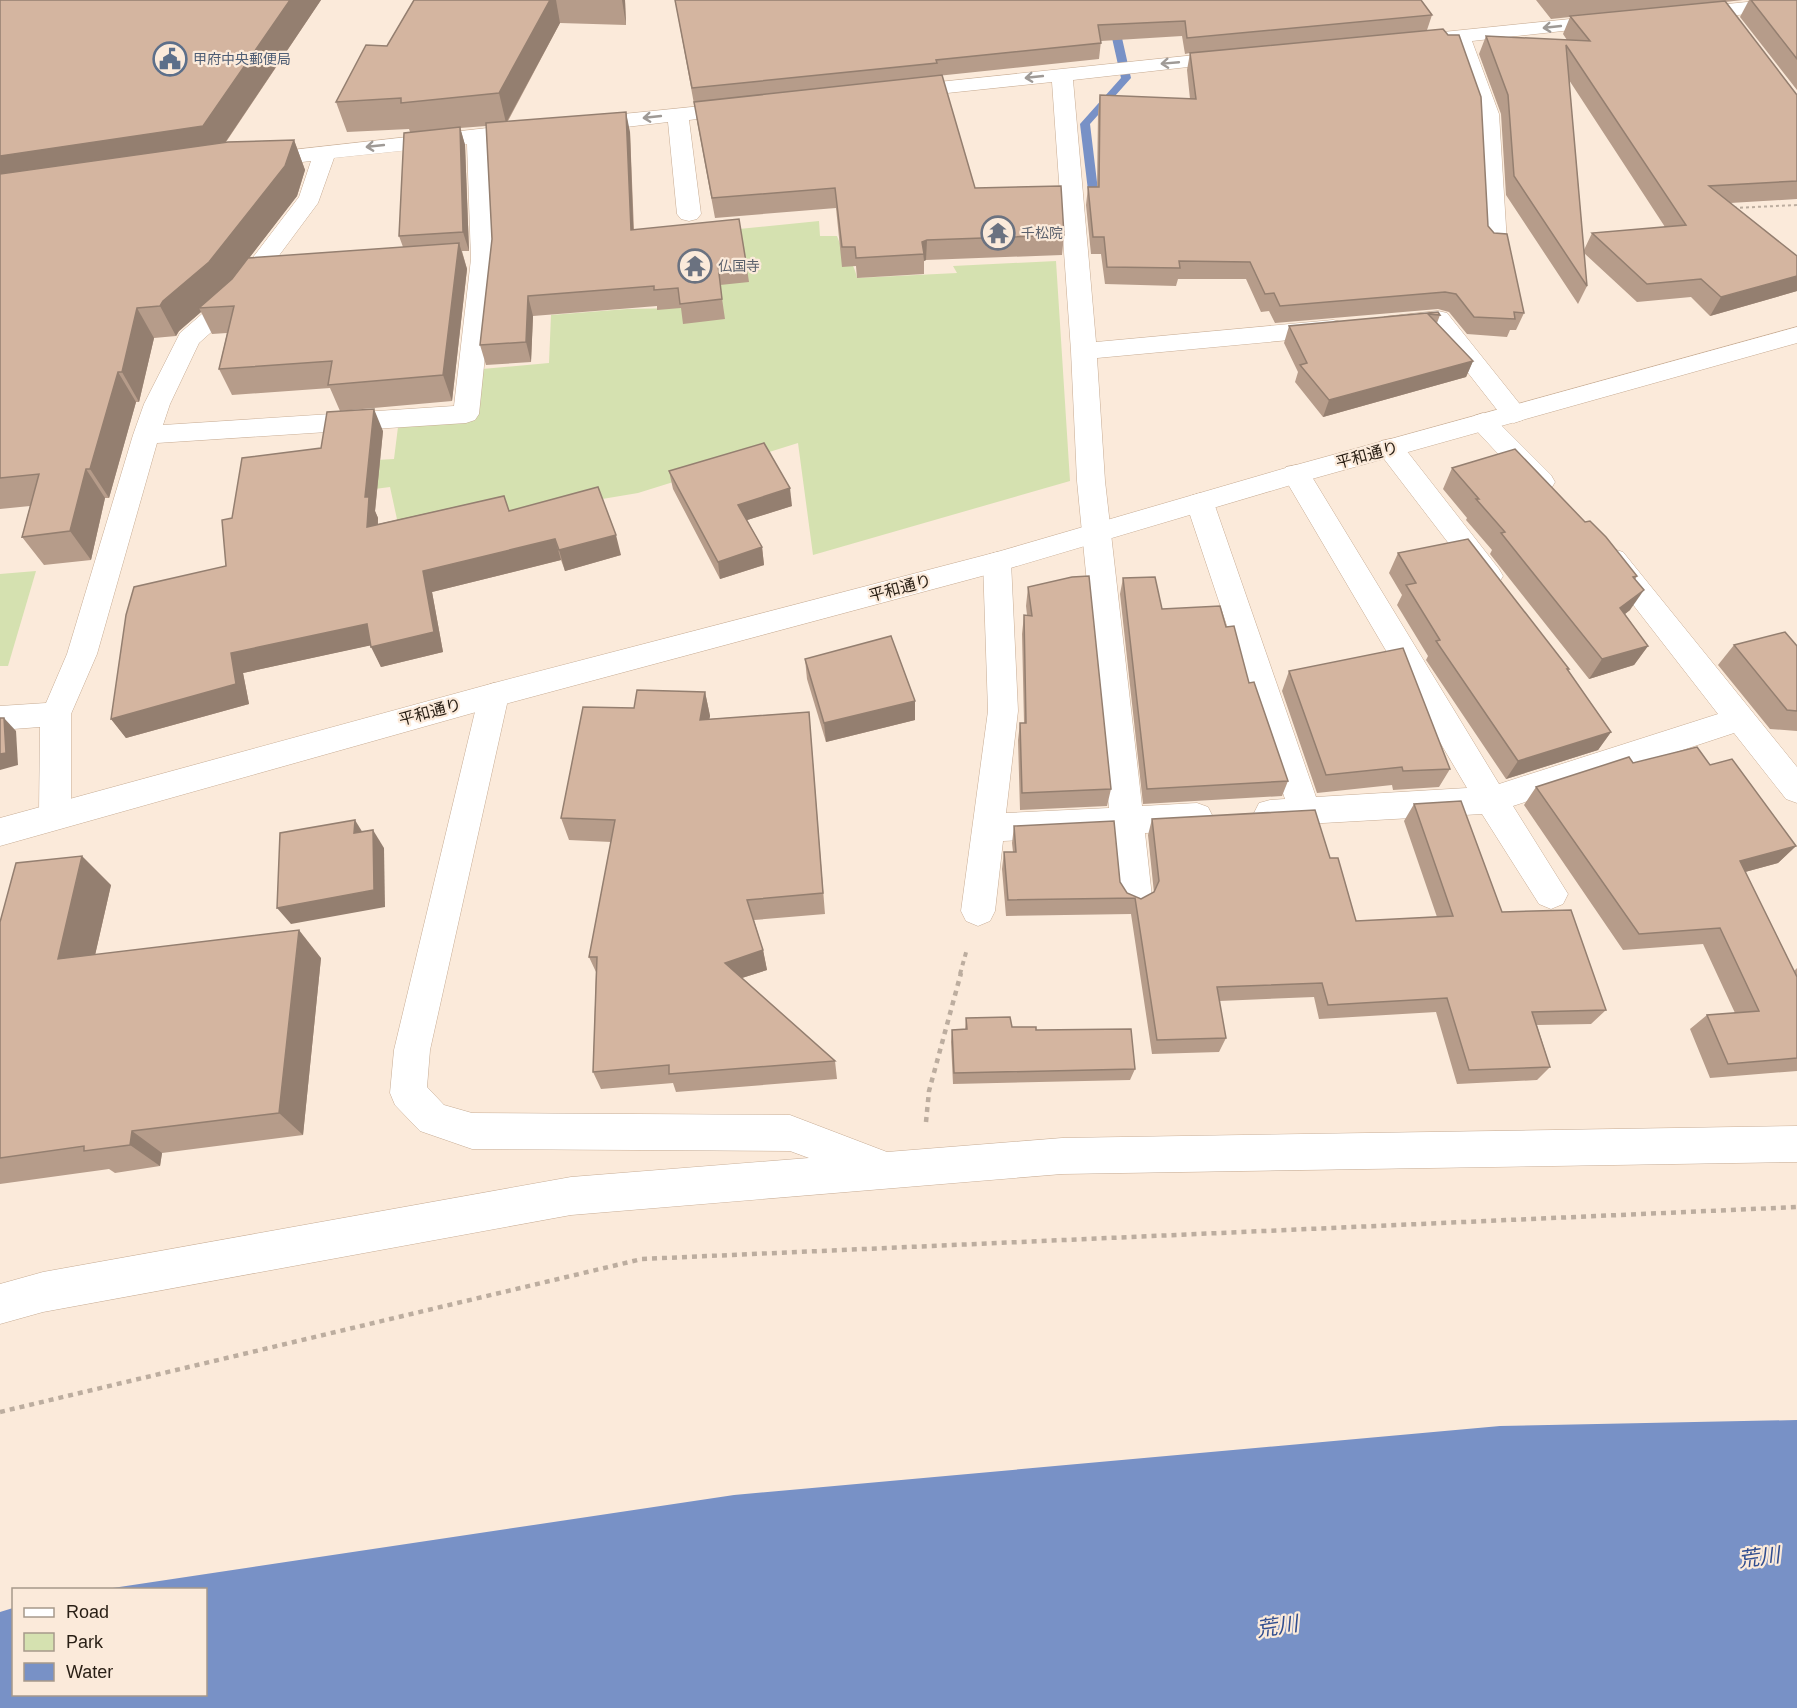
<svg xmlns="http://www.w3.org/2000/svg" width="1797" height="1708" viewBox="0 0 1797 1708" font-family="Helvetica,'Noto Sans JP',sans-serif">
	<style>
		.green { fill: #d5e1b0 }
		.water { fill: #7891c6 }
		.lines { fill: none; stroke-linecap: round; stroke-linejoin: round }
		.stream { fill: #7891c6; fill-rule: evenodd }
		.minor-casing { stroke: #c7ac94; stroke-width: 1 }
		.highway-casing { stroke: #c7ac94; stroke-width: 1 }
		.path-far2 { stroke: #bcad9f; stroke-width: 2; stroke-dasharray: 3 3; stroke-linecap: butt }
		.path-far1 { stroke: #bcad9f; stroke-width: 4; stroke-dasharray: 4.5 4.5; stroke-linecap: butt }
		.path { stroke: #bcad9f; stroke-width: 4.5; stroke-dasharray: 5 5; stroke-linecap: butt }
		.minor { fill: #fff; fill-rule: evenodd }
		.highway { fill: #fff; fill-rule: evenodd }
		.wall { fill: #b69c8a; fill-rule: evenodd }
		.shaded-wall { fill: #947f70 }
		.building { fill: #d4b5a0; stroke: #947f70; stroke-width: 1.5 }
		.oneway { stroke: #9f9a96 }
		.labels { text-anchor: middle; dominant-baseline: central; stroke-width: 4.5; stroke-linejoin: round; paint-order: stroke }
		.far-service-label { font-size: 14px; fill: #4e5e75; stroke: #fbeada; text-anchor: start }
		.far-worship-label { font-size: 14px; fill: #5b616d; stroke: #fbeada; text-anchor: start }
		.street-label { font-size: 16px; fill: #291f15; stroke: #fbeada }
		.near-water-label { font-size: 21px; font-style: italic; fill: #304d8f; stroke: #fbeada }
	</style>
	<rect width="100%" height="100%" fill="#fbeada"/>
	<g class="green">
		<path d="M819,221L820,236H837C842,252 854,261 857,278L957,273L953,266L1056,261L1070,481L813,555L798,443L638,493L400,533L390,487L321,496L327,463L394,459L399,419L466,414L471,370L549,363L551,315L627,309L681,308L706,296L739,229Z"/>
		<path d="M36,571L8,666H0V574Z"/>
	</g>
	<path class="water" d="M1797,1420V1708H0V1612L13,1608L14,1694H206V1590L106,1589L734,1495L1500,1426Z"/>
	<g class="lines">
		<path class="stream" d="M1117,35L1122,38L1131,78L1090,124L1100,207L1095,210L1090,207L1080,124L1121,78L1112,38Z"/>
		<g class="minor-casing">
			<g id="minor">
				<path d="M1767,0H1797V9L1688,20L1681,18L1678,14L1681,10L1688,8Z"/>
				<path d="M1610,15L1617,17L1620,21L1617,25L1472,41L1499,114L1507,243L1503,248L1495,250L1487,248L1483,243L1477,114L1452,43L1414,47L1407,45L1404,41L1407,37L1414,35Z"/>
				<path d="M1234,51L1241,53L1244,57L1241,61L1073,80L1096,342L1333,320L1342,322L1345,328L1342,334L1333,336L1097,358L1105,481L1142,806L1197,803L1208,807L1213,817L1208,827L1197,831L1145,833L1152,897L1147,907L1135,912L1123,907L1118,897L1112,835L1003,841L995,911L990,921L978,926L966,921L961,911L988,711L983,562L987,555L997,552L1007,555L1011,562L1018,711L1006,813L1109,808L1077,481L1071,351L1052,82L900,98L892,97L889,92L892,87L900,86Z"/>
				<path d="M741,102L749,103L752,108L749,113L689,120L701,214L697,219L689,221L681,219L677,214L668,122L584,132L576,130L573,125L576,120L584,118Z"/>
				<path d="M533,123L541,125L544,130L541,135L489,141L495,259L479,414L475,420L466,423L157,443L97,654L71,714V815L66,825L55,828L44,825L39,815L40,727L0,730V706L46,703L67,654L133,435L144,404L180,333L225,294L299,197L311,161L256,167L248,165L245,160L248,155ZM467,144L471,259L454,406L163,425L170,404L199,343L243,304L318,203L334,158Z"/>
				<path d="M1438,311L1447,313L1523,408L1527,414L1523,420L1514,423L1505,420L1432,327L1393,331L1384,329L1381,323L1384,317Z"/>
				<path d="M1483,413L1492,416L1551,475L1555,482L1551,489L1541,492L1531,489L1474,428L1470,422L1474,416Z"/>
				<path d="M1390,439L1399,441L1499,569L1503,576L1499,583L1489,587L1479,583L1381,455L1377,448L1381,441Z"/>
				<path d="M1296,465L1306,467L1499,784L1718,714L1603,566L1599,559L1603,552L1613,549L1623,552L1797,767V803L1786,799L1734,733L1513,806L1568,894L1563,904L1551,909L1539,904L1482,814L1270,826L1259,823L1254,813L1259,803L1270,800L1285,799L1186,503L1190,496L1200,493L1210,496L1214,503L1316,797L1467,788L1282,474L1286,467Z"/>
				<path d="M494,683L505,687L509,695L430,1050L427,1087L444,1105L472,1113L790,1115L887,1152L1062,1138L1797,1126V1162L1062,1174L571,1215L43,1312L0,1324V1284L43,1272L571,1177L809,1158L790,1151L472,1149L420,1131L395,1105L390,1093L394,1050L479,695L483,687Z"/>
			</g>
		</g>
		<g class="highway-casing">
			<path id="highway" d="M1797,327V343L1301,482L997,572L494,707L0,846V818L494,683L997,552L1296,465Z"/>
		</g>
		<path class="path-far2" d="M1734,208L1797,205"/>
		<path class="path-far1" d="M960,974L967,949"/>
		<g class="path">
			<path d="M926,1122L929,1091L961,973"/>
			<path d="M0,1412L642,1259L1797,1207"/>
		</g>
		<use href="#minor" class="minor"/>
		<use href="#highway" class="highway"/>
	</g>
	<g class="wall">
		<path d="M0,0H321L226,142L294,140L305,170L297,196L249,258L403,247L399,236L410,132L409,129L347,132L336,102L387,46L414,0H625L626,25L560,23L508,121L630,132L634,230L746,262L749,282L720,285L725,319L683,324L681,308L657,310V306L533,316L531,362L486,365L480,345L492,239L486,126L460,128L465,145L469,251H462L467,269L452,401L340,411L330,388L232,395L219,369L227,333L212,334L201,312L179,331L176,336L154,338L139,402H136L109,498H105L91,560L44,565L22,537L30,506L0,509Z"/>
		<path d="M675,0H1421L1432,15L1427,30L1488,226L1524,313L1516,330H1510L1507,337L1467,334L1449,312L1438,309L1275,323L1269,311L1261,312L1246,279H1178L1176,286L1105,284L1101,254H1091L1086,205L1088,187H1097L1098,112L1100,95L1190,99L1187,70L1190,53L1185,54L1182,36L1101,41L1099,59L937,76L975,188L1064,235L1062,255L926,260L924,261V274L857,278L856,266L842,267L836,208L715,218L697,121L695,104H694Z"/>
		<path d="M1536,0H1743L1725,2L1797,95V199L1730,203L1797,256V291L1710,316L1691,297L1637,302L1584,253L1587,286L1578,304L1506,195L1501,114L1479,54L1486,36L1567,40L1563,34L1570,17L1551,19ZM1569,80L1665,227L1592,233L1584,250Z"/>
		<path d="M1749,0H1797V90L1740,17Z"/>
		<path d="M1438,312L1440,315L1437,323L1473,361L1466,377L1323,417L1295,382L1298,372L1284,343L1289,326Z"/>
		<path d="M383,431L375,511L378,518V524L504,496L509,511L621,555L565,571L561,560L432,592L443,652L381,667L371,645L243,673L249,704L126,738L111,719L226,566L232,518L321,448Z"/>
		<path d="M1452,468L1637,576L1635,580L1630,610L1625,614L1648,646L1634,665L1589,679L1490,554L1492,550L1466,520L1467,518L1443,489Z"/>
		<path d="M669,471L792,506L747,520L762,547L764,565L720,579L673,489Z"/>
		<path d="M1398,553L1568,671L1611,732L1598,750L1506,779L1426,660L1428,656L1397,605L1402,595L1389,573Z"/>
		<path d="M1123,578L1162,609L1226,627L1288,781L1282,796L1143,804L1120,594Z"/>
		<path d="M1028,587L1111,789L1107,806L1020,810L1018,740L1020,723H1024L1022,634L1024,615H1027L1026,606Z"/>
		<path d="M1734,645L1797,646V731L1770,729L1718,665Z"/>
		<path d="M805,659L915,720L826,742L807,679Z"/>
		<path d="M1289,671L1450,769L1439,787L1393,790L1392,785L1317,793L1282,691Z"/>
		<path d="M705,692L710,716L709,719L809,712L825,914L754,920L763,950L767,970L742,978L835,1061L837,1079L676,1092L673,1083L601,1089L593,1072L596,972L589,957L611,842L569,840L561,818L634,708Z"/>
		<path d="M1633,763L1710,765L1796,846L1778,863L1745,872L1794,971L1797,968V1071L1710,1078L1690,1029L1707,1015L1735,1013L1703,944L1623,950L1524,805L1536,787Z"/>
		<path d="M1414,804L1502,912L1606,1010L1591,1024L1537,1025L1550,1067L1537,1080L1457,1084L1436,1012L1319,1019L1314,997L1219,1001L1226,1038L1219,1052L1152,1054L1131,914L1006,916L1002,869L1004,852H1013L1012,843L1014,826L1120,882L1127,893L1141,899L1154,893L1148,835L1152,819L1330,858L1356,921L1437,917L1404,821Z"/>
		<path d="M111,885L95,955L321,958L303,1135L162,1153L160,1166L115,1173L109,1169L0,1184V922Z"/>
		<path d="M966,1018L1012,1027L1036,1030L1135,1069L1130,1080L953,1084L951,1042L952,1030L965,1029Z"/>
	</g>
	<g class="shaded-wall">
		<path d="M290,0H321L216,156L0,189V156Z"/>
		<path d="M550,0H556L560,23L506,123L499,93Z"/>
		<path d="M622,0H625L626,25Z"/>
		<path d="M626,112L630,132L634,250L631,230Z"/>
		<path d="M460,127L465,145L469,251L463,232Z"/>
		<path d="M294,140L305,170L297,196L223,292L199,308L201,312L179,331L176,336L160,306L163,301Z"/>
		<path d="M927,240L926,260L924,261L922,242Z"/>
		<path d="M459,243L467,269L452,401L443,375Z"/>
		<path d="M1797,276V291L1710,316L1721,297Z"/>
		<path d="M528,296L533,316L531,362L526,342Z"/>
		<path d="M137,308L154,338L139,402L122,372Z"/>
		<path d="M1473,361L1466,377L1323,417L1329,400Z"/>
		<path d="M118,372L136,402L109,498L90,469Z"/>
		<path d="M374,409L383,431L375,511L378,518L377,548L367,527L365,497Z"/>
		<path d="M86,469L105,498L91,560L70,531Z"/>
		<path d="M790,488L792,506L741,522L738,505Z"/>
		<path d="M616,535L621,555L565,571L559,550Z"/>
		<path d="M555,539L561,560L432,592L443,652L381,667L371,647L423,571Z"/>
		<path d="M762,547L764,565L720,579L718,562Z"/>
		<path d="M1644,590L1630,610L1607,628L1620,608Z"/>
		<path d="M367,624L377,644L243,673L249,704L126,738L111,719L231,653Z"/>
		<path d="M1648,646L1634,665L1589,679L1602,659Z"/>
		<path d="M705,692L710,716L705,743L700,720Z"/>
		<path d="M915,701V720L826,742L824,723Z"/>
		<path d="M4,718L16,731L18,765L0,770V754Z"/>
		<path d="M1611,732L1598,750L1506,779L1518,761Z"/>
		<path d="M355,820L366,838L354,833Z"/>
		<path d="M373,830L384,848L385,907L291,924L277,908Z"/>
		<path d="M1796,846L1778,863L1723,878L1740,861Z"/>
		<path d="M82,856L111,885L88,986L58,959Z"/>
		<path d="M299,930L321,958L303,1135L279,1113Z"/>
		<path d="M763,950L767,970L729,982L725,963Z"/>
		<path d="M132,1131L162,1153L160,1166L130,1145Z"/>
	</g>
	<g class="building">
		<path d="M0,0H290L203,126L0,156Z"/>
		<path d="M414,0H550L499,93L401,103V98L336,102L366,45L387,46Z"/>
		<path d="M675,0H1421L1432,15L1187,38L1185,21L1098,25L1101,43L936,60L937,63L692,88Z"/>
		<path d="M1751,0H1797V59Z"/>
		<path d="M1725,1L1797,95V181L1709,186L1797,256V276L1721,297L1701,279L1647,284L1592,233L1686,225L1566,45L1587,286L1514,176L1508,95L1486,36L1590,41L1570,16Z"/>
		<path d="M1443,29L1448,35H1459L1481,97L1488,226L1494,233L1507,234L1524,313L1514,312L1515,319L1474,317L1456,294L1445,292L1280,306L1274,293L1265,294L1250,262L1179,261L1180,268L1107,267L1104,237H1093L1088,187H1099L1100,95L1196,99L1190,53Z"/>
		<path d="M942,75L975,188L1061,186L1064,235L927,240L922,242L924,254L856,258L855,247H842L835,188L712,198L694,102Z"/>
		<path d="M626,112L631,230L739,219L746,262L718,265L722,299L680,304L678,288L654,290V286L528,296L526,342L480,345L492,239L486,123Z"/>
		<path d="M460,127L463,232L399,236L404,133Z"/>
		<path d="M294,140L285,166L209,262L163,301L160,306L137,308L122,372H118L90,469H86L70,531L22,537L39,474L0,478V174L228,142Z"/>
		<path d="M459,243L443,375L328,385L332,361L219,369L234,306L199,308L232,279L248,258Z"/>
		<path d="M1438,312L1440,315L1428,314L1473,361L1329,400L1300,365L1307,363L1289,326Z"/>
		<path d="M374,409L365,497H369L367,527L504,496L509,511L598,487L616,535L559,550L555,539L423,571L434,632L371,647L367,624L231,653L236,684L111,719L126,615L134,587L226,566L222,520L232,518L242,458L321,448L327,412Z"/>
		<path d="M764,443L790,488L738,505L762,547L718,562L669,471Z"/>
		<path d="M1515,449L1585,522L1590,521L1606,537L1637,576L1633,577L1644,590L1620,608L1648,646L1602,659L1501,533L1505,532L1476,499H1479L1452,468Z"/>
		<path d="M1468,539L1569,669H1567L1611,732L1518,761L1436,641L1440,640L1406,585L1416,583L1398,553Z"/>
		<path d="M1089,576L1111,789L1022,793L1020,723H1026L1024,615L1032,616L1028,587L1072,577Z"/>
		<path d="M1155,577L1162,609L1220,606L1226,627L1234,626L1249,683L1254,682L1288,781L1147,789L1123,578Z"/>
		<path d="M1785,632L1797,646V711L1787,710L1734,645Z"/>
		<path d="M891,636L915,701L824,723L805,659Z"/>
		<path d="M1403,648L1450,769L1403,771L1402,767L1326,775L1289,671Z"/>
		<path d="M637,690L705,692L700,720L809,712L823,893L747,900L763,950L725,963L835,1061L669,1074V1065L593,1072L597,957H589L615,820L561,818L583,707L634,708Z"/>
		<path d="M0,718H4L6,753L0,754Z"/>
		<path d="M1697,747L1710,765L1732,759L1796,846L1740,861L1797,977V1058L1728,1064L1707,1015L1759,1011L1720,928L1639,934L1536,787L1629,757L1633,763Z"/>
		<path d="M1461,801L1502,912L1571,910L1606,1010L1532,1012L1550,1067L1469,1070L1447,998L1328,1005L1322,983L1217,987L1226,1038L1157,1040L1135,898L1008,900L1004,852H1016L1014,826L1114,821L1120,882L1127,893L1141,899L1154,892L1159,881L1152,819L1315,810L1330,858H1338L1356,921L1453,916L1414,804Z"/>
		<path d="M355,820L354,833L373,830L374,890L277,908L280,833Z"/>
		<path d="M82,856L58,959L299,930L279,1113L132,1131L130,1145L84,1151V1146L0,1158V922L16,863Z"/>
		<path d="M1010,1017L1012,1027H1036V1030L1131,1029L1135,1069L954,1073L952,1030L967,1029L966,1018Z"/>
	</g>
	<defs><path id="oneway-shaft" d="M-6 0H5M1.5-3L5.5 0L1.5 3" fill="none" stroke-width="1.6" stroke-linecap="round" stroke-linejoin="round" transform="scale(1.5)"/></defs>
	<g class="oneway">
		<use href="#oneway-shaft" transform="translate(1552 27) rotate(174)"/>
		<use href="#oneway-shaft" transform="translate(1170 63) rotate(175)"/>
		<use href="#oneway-shaft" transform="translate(1034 77) rotate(174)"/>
		<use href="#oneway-shaft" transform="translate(652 117) rotate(174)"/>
		<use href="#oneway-shaft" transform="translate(375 146) rotate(174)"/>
	</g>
	<defs>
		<g id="civic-ring" transform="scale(1.725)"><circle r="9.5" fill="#fbeada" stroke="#5c6f8a" stroke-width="1.5"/><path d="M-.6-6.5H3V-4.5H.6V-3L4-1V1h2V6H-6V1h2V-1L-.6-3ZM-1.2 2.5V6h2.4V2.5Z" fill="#5c6f8a"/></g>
		<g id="temple-ring" transform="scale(1.725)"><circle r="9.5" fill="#fbeada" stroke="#6b7280" stroke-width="1.5"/><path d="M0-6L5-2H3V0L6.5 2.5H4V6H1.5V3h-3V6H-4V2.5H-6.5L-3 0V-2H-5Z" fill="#6b7280"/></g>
	</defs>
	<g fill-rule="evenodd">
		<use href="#civic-ring" x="170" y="59"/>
		<use href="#temple-ring" x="998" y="233"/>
		<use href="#temple-ring" x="695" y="266"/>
	</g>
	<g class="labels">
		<g class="far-service-label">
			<text x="193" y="59">甲府中央郵便局</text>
		</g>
		<g class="far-worship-label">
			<text x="1021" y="233">千松院</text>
			<text x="718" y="266">仏国寺</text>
		</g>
		<g class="street-label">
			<text transform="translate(1367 455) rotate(-15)">平和通り</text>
			<text transform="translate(900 588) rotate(-15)">平和通り</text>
			<text transform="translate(430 712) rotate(-15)">平和通り</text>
		</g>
		<g class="near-water-label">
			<text transform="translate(1759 1557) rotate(-8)">荒川</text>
			<text transform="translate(1277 1626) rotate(-9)">荒川</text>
		</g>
	</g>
	<rect x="12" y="1588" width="195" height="108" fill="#fbeada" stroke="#a7998b" stroke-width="1.5"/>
	<rect x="24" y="1608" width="30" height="9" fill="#ffffff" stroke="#a7998b" stroke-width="1.5"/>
	<text x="66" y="1618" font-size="18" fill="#291f15">Road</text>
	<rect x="24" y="1633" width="30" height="18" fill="#d5e1b0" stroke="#a7998b" stroke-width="1.5"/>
	<text x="66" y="1648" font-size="18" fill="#291f15">Park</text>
	<rect x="24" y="1663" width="30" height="18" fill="#7891c6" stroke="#a7998b" stroke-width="1.5"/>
	<text x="66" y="1678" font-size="18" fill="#291f15">Water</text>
</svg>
